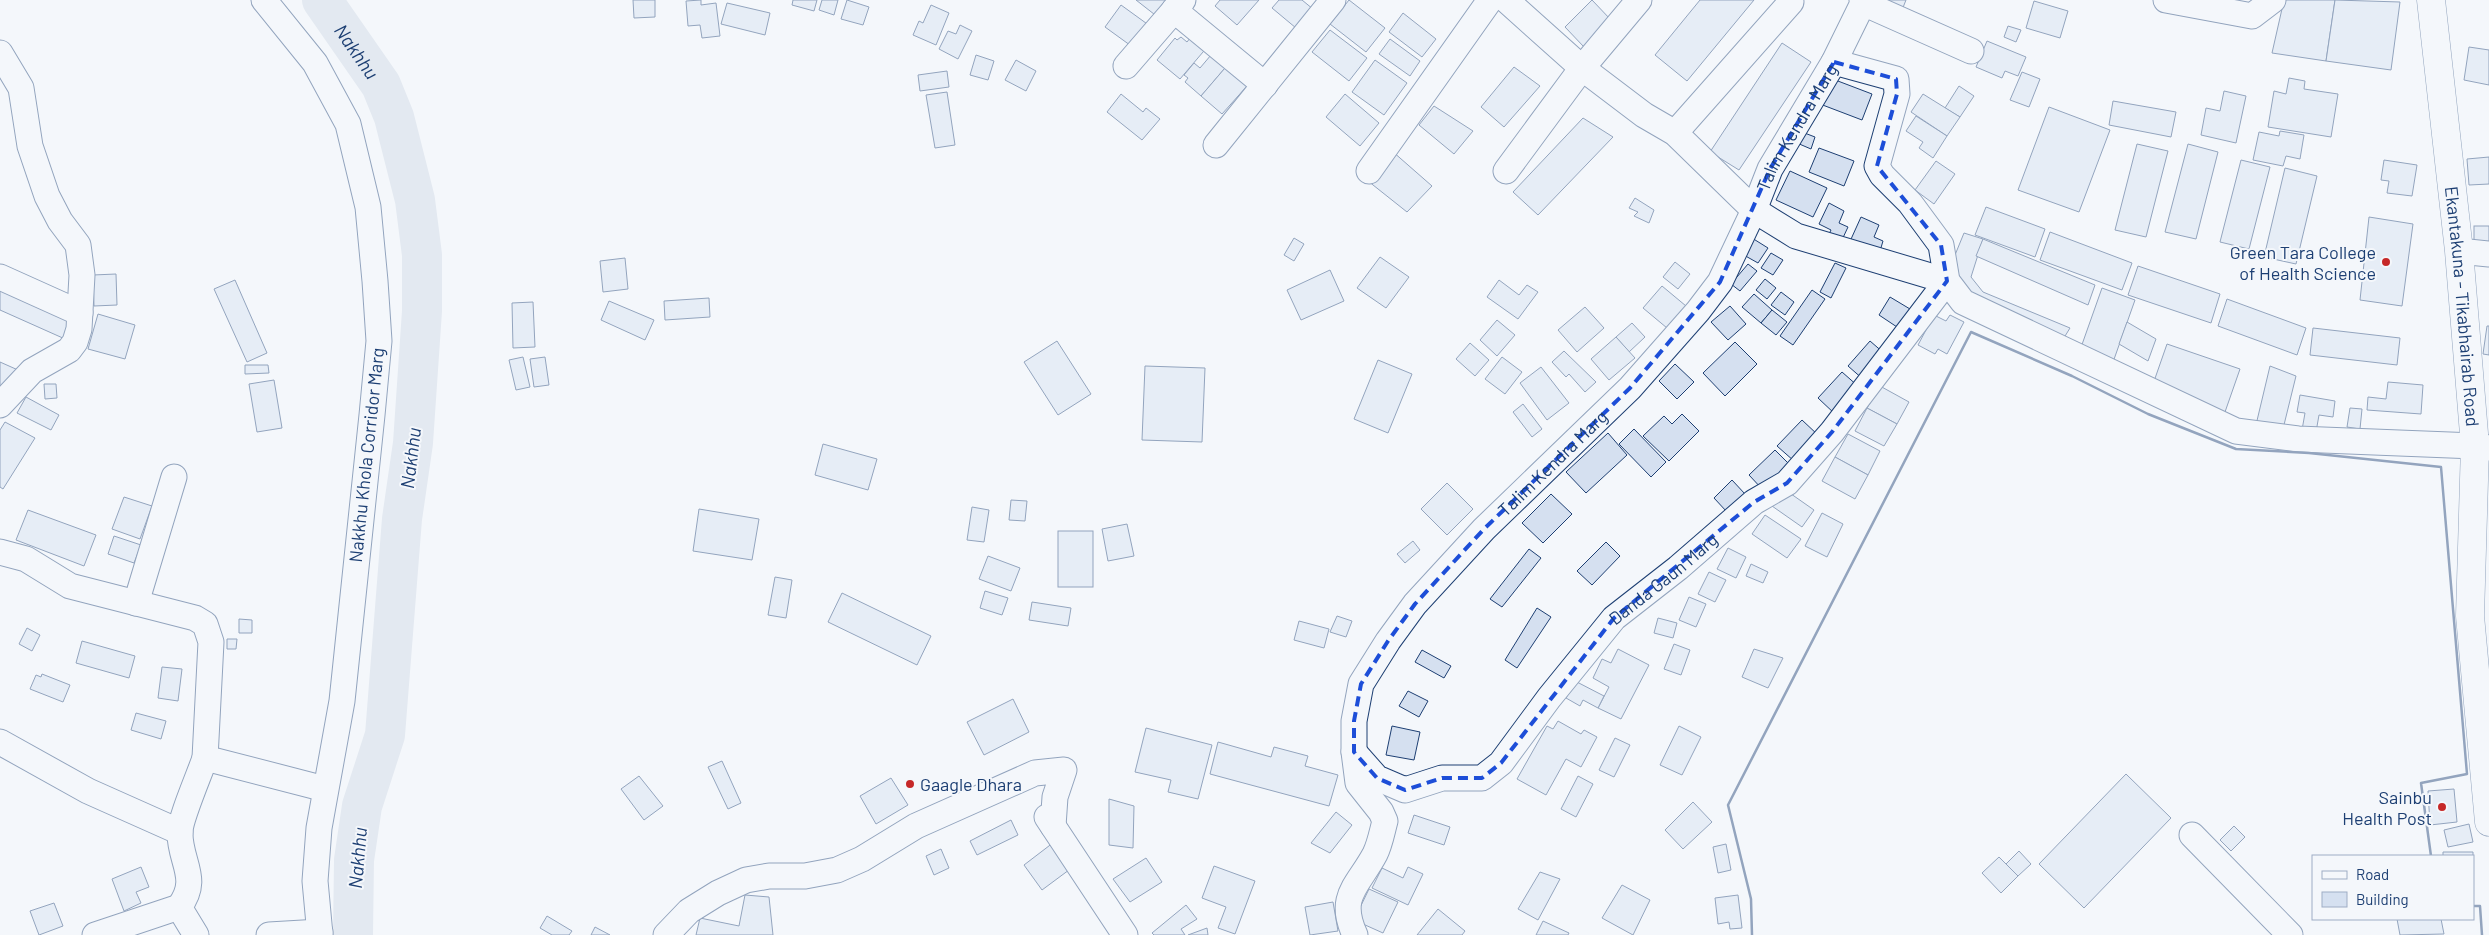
<svg xmlns="http://www.w3.org/2000/svg" width="2489" height="935" viewBox="0 0 2489 935" font-family="Barlow,sans-serif">
	<style>
		.lines { fill: none; stroke-linecap: round; stroke-linejoin: round }
		.river { stroke: #cfd7e4; stroke-width: 40 }
		.building { fill: #d5e0f0; stroke: #1d3f73 }
		.minor-casing { stroke: #1d3f73; stroke-width: 27 }
		.major-casing { stroke: #1d3f73; stroke-width: 29 }
		.minor { stroke: #f4f7fb; stroke-width: 25 }
		.major { stroke: #f4f7fb; stroke-width: 28 }
		.wall { stroke: #1d3f73; stroke-width: 2.5 }
		.marked { fill: none; stroke: #1d4ed8; stroke-width: 4; stroke-dasharray: 10 6; stroke-linejoin: round }
		.poi-dot { fill: #c62828; stroke: #f4f7fb; stroke-width: 2 }
		.labels { text-anchor: middle; dominant-baseline: central; stroke-width: 4; stroke-linejoin: round; paint-order: stroke }
		.street-label { font-size: 18px; fill: #1d3f73; stroke: #f4f7fb }
		.poi-label { font-size: 18px; fill: #1d3f73; stroke: #f4f7fb; text-anchor: end }
		.water-label { font-size: 19px; font-style: italic; fill: #1d3f73; stroke: #f4f7fb }
	</style>
	<rect width="100%" height="100%" fill="#f4f7fb"/>
	<g class="lines">
		<path class="river" id="s1" d="M322,0L381,85L394,117L415,200L422,255V311L413,443L402,519L385,735L362,806L354,860L353,935"/>
	</g>
	<g class="building">
		<path d="M633,0H655V17L634,18Z"/>
		<path d="M701,0V5L716,3L720,36L702,38L700,25L688,26L686,1Z"/>
		<path d="M793,0H817L814,11L792,5Z"/>
		<path d="M822,0H838L834,15L819,10Z"/>
		<path d="M847,0L869,7L863,25L841,19Z"/>
		<path d="M1136,0H1172L1159,18Z"/>
		<path d="M1220,0H1259L1237,25L1215,6Z"/>
		<path d="M1279,0H1302L1319,14L1302,33L1272,8Z"/>
		<path d="M1349,0L1385,28L1366,52L1330,24Z"/>
		<path d="M1592,0L1611,20L1584,47L1565,27Z"/>
		<path d="M1700,0H1754L1687,81L1655,55Z"/>
		<path d="M1873,0H1906L1902,10Z"/>
		<path d="M2284,0H2335L2326,61L2272,53Z"/>
		<path d="M2335,0L2400,2L2391,70L2326,61Z"/>
		<path d="M2034,1L2068,11L2060,38L2026,28Z"/>
		<path d="M727,3L770,13L765,35L721,24Z"/>
		<path d="M931,5L949,13L936,45L913,35L919,21L923,23Z"/>
		<path d="M1121,5L1150,26L1134,48L1105,27Z"/>
		<path d="M1403,13L1436,39L1422,57L1389,32Z"/>
		<path d="M960,25L972,31L958,59L939,49L948,31L956,34Z"/>
		<path d="M2008,26L2021,30L2016,42L2004,37Z"/>
		<path d="M1330,30L1367,58L1349,81L1312,52Z"/>
		<path d="M1194,33L1209,45L1180,79L1157,60L1175,38L1177,40L1181,37L1187,42Z"/>
		<path d="M1390,39L1420,61L1410,76L1379,54Z"/>
		<path d="M1987,41L2026,57L2018,76L2005,71L2002,78L1976,67Z"/>
		<path d="M1782,43L1811,62L1739,170L1710,152Z"/>
		<path d="M2469,47L2489,50V85L2464,80Z"/>
		<path d="M976,55L994,61L988,80L970,75Z"/>
		<path d="M1211,55L1225,68L1201,96L1185,82L1188,78L1184,75L1194,63L1200,68Z"/>
		<path d="M1016,60L1036,71L1026,91L1005,80Z"/>
		<path d="M1375,60L1407,83L1384,115L1352,92Z"/>
		<path d="M1514,67L1540,86L1504,127L1481,107Z"/>
		<path d="M1225,68L1247,86L1222,114L1201,96Z"/>
		<path d="M947,71L949,87L920,91L918,75Z"/>
		<path d="M2022,72L2040,79L2029,107L2010,100Z"/>
		<path d="M1830,78L1872,94L1862,120L1820,104Z"/>
		<path d="M2289,78L2305,81L2304,89L2338,94L2331,137L2268,127L2274,91L2286,94Z"/>
		<path d="M1959,86L1974,96L1960,117L1945,108Z"/>
		<path d="M2224,91L2246,96L2236,143L2201,135L2206,108L2220,111Z"/>
		<path d="M947,92L955,145L935,148L926,95Z"/>
		<path d="M1121,94L1143,112L1146,108L1160,119L1142,140L1107,112Z"/>
		<path d="M1345,94L1379,123L1360,146L1326,117Z"/>
		<path d="M1923,94L1960,117L1947,136L1911,112Z"/>
		<path d="M2113,101L2176,112L2171,137L2109,125Z"/>
		<path d="M1434,106L1473,131L1454,154L1419,125Z"/>
		<path d="M2049,107L2110,130L2079,212L2018,190Z"/>
		<path d="M1916,116L1947,136L1933,158L1919,148L1923,142L1906,131Z"/>
		<path d="M1583,118L1613,137L1538,215L1513,192Z"/>
		<path d="M2280,131L2304,135L2300,159L2286,156L2283,166L2253,160L2259,132L2279,136Z"/>
		<path d="M1802,132L1815,137L1811,149L1797,143Z"/>
		<path d="M2137,144L2168,151L2146,237L2115,230Z"/>
		<path d="M2188,144L2218,152L2196,239L2165,232Z"/>
		<path d="M1819,148L1854,161L1844,186L1809,172Z"/>
		<path d="M1392,151L1432,186L1407,212L1368,181Z"/>
		<path d="M2489,157V184L2469,185L2467,159Z"/>
		<path d="M2241,160L2270,167L2249,249L2220,242Z"/>
		<path d="M2384,160L2417,165L2412,196L2387,193L2389,181L2381,180Z"/>
		<path d="M1936,161L1955,174L1934,204L1915,190Z"/>
		<path d="M2285,168L2317,176L2296,264L2264,257Z"/>
		<path d="M1790,171L1827,188L1813,217L1776,200Z"/>
		<path d="M1635,198L1654,210L1649,223L1634,216L1638,212L1629,208Z"/>
		<path d="M1829,203L1844,211L1839,223L1848,227L1841,242L1828,236L1831,230L1819,224Z"/>
		<path d="M1986,207L2045,229L2035,257L1975,235Z"/>
		<path d="M1861,217L1879,225L1874,237L1883,241L1880,251L1847,248Z"/>
		<path d="M2369,217L2413,224L2402,306L2360,300Z"/>
		<rect x="2474" y="226" width="15" height="20"/>
		<path d="M2050,232L2132,263L2122,290L2040,260Z"/>
		<path d="M1964,233L1983,239L1971,277L1983,292L2070,328L2062,341L1962,293L1955,255Z"/>
		<path d="M1294,238L1304,244L1294,261L1284,255Z"/>
		<path d="M1752,238L1768,248L1758,263L1742,254Z"/>
		<path d="M1983,239L2095,285L2088,305L1976,256Z"/>
		<path d="M1771,253L1783,260L1773,275L1761,268Z"/>
		<path d="M1380,257L1409,277L1386,308L1357,288Z"/>
		<path d="M625,258L628,289L603,292L600,261Z"/>
		<path d="M1675,262L1690,274L1678,289L1663,277Z"/>
		<path d="M1835,263L1846,268L1831,298L1820,292Z"/>
		<path d="M1748,264L1757,271L1740,291L1731,284Z"/>
		<path d="M2138,266L2220,294L2211,323L2128,295Z"/>
		<path d="M1330,270L1344,301L1301,320L1287,290Z"/>
		<path d="M116,274L117,305L94,306L93,275Z"/>
		<path d="M1765,279L1776,288L1767,299L1756,290Z"/>
		<path d="M235,280L267,353L247,362L214,289Z"/>
		<path d="M1499,280L1519,295L1527,285L1538,292L1518,319L1487,297Z"/>
		<path d="M1662,286L1686,306L1667,328L1643,308Z"/>
		<path d="M0,288L73,321L65,339L0,310Z"/>
		<path d="M2102,288L2135,300L2112,365L2079,353Z"/>
		<path d="M1812,290L1825,299L1793,345L1780,336Z"/>
		<path d="M1781,292L1794,302L1785,315L1771,305Z"/>
		<path d="M1754,294L1772,310L1761,323L1742,307Z"/>
		<path d="M1890,297L1915,312L1903,331L1879,315Z"/>
		<path d="M709,298L710,317L665,320L664,301Z"/>
		<path d="M2227,299L2306,328L2297,355L2218,326Z"/>
		<path d="M609,301L654,320L645,340L601,320Z"/>
		<path d="M533,302L535,347L513,348L512,303Z"/>
		<path d="M1730,306L1746,324L1728,340L1711,322Z"/>
		<path d="M1585,307L1604,328L1577,352L1558,330Z"/>
		<path d="M1772,310L1787,322L1776,335L1761,323Z"/>
		<path d="M98,314L135,325L125,359L88,349Z"/>
		<path d="M1934,315L1946,321L1950,315L1964,322L1947,354L1938,349L1935,354L1918,345Z"/>
		<path d="M1497,320L1515,335L1497,356L1480,340Z"/>
		<path d="M2127,322L2156,339L2148,361L2119,344Z"/>
		<path d="M1632,323L1645,337L1629,352L1616,337Z"/>
		<path d="M2487,326H2489V355L2483,354Z"/>
		<path d="M2313,328L2400,338L2397,365L2310,355Z"/>
		<path d="M1616,337L1635,358L1609,380L1591,359Z"/>
		<path d="M1057,341L1091,394L1058,415L1024,362Z"/>
		<path d="M1870,341L1885,354L1864,380L1848,366Z"/>
		<path d="M1735,342L1757,364L1725,396L1703,373Z"/>
		<path d="M1470,343L1489,360L1475,376L1456,359Z"/>
		<path d="M2167,344L2240,369L2225,412L2152,387Z"/>
		<path d="M1564,351L1596,382L1585,392L1569,374L1566,377L1552,362Z"/>
		<path d="M523,357L530,387L516,390L509,360Z"/>
		<path d="M545,357L549,385L534,387L530,359Z"/>
		<path d="M1502,357L1522,372L1505,394L1485,379Z"/>
		<path d="M1378,360L1412,374L1388,433L1354,419Z"/>
		<path d="M0,362L18,370L0,387Z"/>
		<path d="M1675,364L1694,382L1677,399L1659,381Z"/>
		<path d="M245,365H268L269,373L245,374Z"/>
		<path d="M1145,366L1205,368L1202,442L1142,440Z"/>
		<path d="M2270,366L2296,376L2282,433L2255,429Z"/>
		<path d="M1541,367L1569,403L1547,420L1520,383Z"/>
		<path d="M1842,372L1859,387L1835,414L1818,398Z"/>
		<path d="M274,380L282,428L257,432L249,384Z"/>
		<path d="M2388,382L2423,385L2421,414L2367,410L2368,397L2386,399Z"/>
		<path d="M44,384H56L57,398L45,399Z"/>
		<path d="M1880,386L1909,402L1897,424L1867,408Z"/>
		<path d="M2300,395L2335,401L2333,417L2319,415L2316,432L2302,430L2305,413L2297,412Z"/>
		<path d="M26,397L59,415L51,430L17,413Z"/>
		<path d="M1523,404L1542,429L1532,437L1513,412Z"/>
		<path d="M1867,408L1897,424L1884,446L1855,431Z"/>
		<path d="M2350,408L2362,409L2360,429L2347,427Z"/>
		<path d="M1682,414L1699,431L1669,461L1643,436L1664,416L1672,424Z"/>
		<path d="M1802,420L1818,435L1794,461L1777,446Z"/>
		<path d="M5,422L35,438L3,489L0,487V430Z"/>
		<path d="M1634,429L1666,462L1651,477L1619,444Z"/>
		<path d="M1608,433L1627,455L1586,493L1566,472Z"/>
		<path d="M1848,434L1880,451L1868,475L1835,457Z"/>
		<path d="M823,444L877,459L868,490L815,475Z"/>
		<path d="M1775,450L1789,464L1763,490L1749,475Z"/>
		<path d="M1835,457L1868,475L1855,499L1822,481Z"/>
		<path d="M1732,480L1745,494L1727,512L1714,498Z"/>
		<path d="M1447,483L1473,509L1447,535L1421,509Z"/>
		<path d="M1784,489L1814,510L1802,527L1772,506Z"/>
		<path d="M1551,494L1572,514L1543,543L1522,523Z"/>
		<path d="M124,497L152,506L140,539L112,529Z"/>
		<path d="M1011,500L1027,501L1025,521L1009,520Z"/>
		<path d="M972,507L989,510L984,542L967,540Z"/>
		<path d="M699,509L759,519L752,560L693,551Z"/>
		<path d="M28,510L96,535L84,566L16,540Z"/>
		<path d="M1822,513L1843,524L1827,557L1805,546Z"/>
		<path d="M1765,515L1801,539L1787,558L1752,534Z"/>
		<path d="M1127,524L1134,556L1108,561L1102,529Z"/>
		<rect x="1058" y="531" width="35" height="56"/>
		<path d="M114,536L141,545L134,563L108,554Z"/>
		<path d="M1413,541L1420,550L1405,563L1397,554Z"/>
		<path d="M1606,542L1620,556L1592,585L1577,571Z"/>
		<path d="M1728,548L1746,557L1736,578L1717,569Z"/>
		<path d="M1529,549L1541,558L1502,607L1490,599Z"/>
		<path d="M988,556L1020,568L1011,591L979,579Z"/>
		<path d="M1751,564L1768,572L1763,583L1746,576Z"/>
		<path d="M1709,572L1726,580L1715,602L1698,594Z"/>
		<path d="M775,577L792,580L786,618L768,615Z"/>
		<path d="M985,591L1008,598L1002,615L980,608Z"/>
		<path d="M842,593L931,636L917,665L828,622Z"/>
		<path d="M1689,597L1706,604L1696,627L1679,620Z"/>
		<path d="M1032,602L1071,608L1068,626L1029,620Z"/>
		<path d="M1537,608L1551,617L1517,668L1505,660Z"/>
		<path d="M1337,616L1352,621L1346,637L1330,632Z"/>
		<path d="M1658,618L1677,623L1673,638L1654,633Z"/>
		<path d="M239,619L252,620V633H239Z"/>
		<path d="M1299,621L1329,629L1324,648L1294,640Z"/>
		<path d="M27,628L40,635L32,651L19,644Z"/>
		<path d="M227,639H237L236,649H227Z"/>
		<path d="M82,641L135,656L129,678L76,663Z"/>
		<path d="M1674,644L1690,650L1681,675L1664,669Z"/>
		<path d="M1618,649L1649,665L1621,719L1598,708L1609,687L1593,678L1602,659L1611,663Z"/>
		<path d="M1754,649L1783,658L1768,688L1742,677Z"/>
		<path d="M1422,650L1451,666L1444,678L1415,662Z"/>
		<path d="M162,667L182,669L178,701L158,698Z"/>
		<path d="M42,674L70,685L63,702L30,689L36,675L41,677Z"/>
		<path d="M1575,681L1604,696L1598,708L1583,700L1580,706L1566,698Z"/>
		<path d="M1408,691L1428,701L1419,717L1399,706Z"/>
		<path d="M1013,699L1029,732L984,755L967,722Z"/>
		<path d="M136,713L166,721L161,739L131,730Z"/>
		<path d="M1558,721L1581,734L1584,730L1597,737L1581,767L1566,759L1546,795L1517,779L1547,726L1553,729Z"/>
		<path d="M1392,726L1420,732L1414,760L1386,755Z"/>
		<path d="M1679,726L1701,737L1682,775L1660,765Z"/>
		<path d="M1146,728L1212,745L1198,799L1168,792L1171,780L1135,772Z"/>
		<path d="M1615,738L1630,745L1614,777L1599,770Z"/>
		<path d="M1218,742L1271,757L1274,747L1308,756L1305,766L1338,775L1329,806L1210,774Z"/>
		<path d="M722,761L741,803L728,809L708,767Z"/>
		<path d="M2126,774L2171,818L2084,908L2039,864Z"/>
		<path d="M639,776L663,806L644,820L621,789Z"/>
		<path d="M1578,776L1593,784L1576,817L1561,809Z"/>
		<path d="M891,778L908,805L876,824L860,796Z"/>
		<path d="M2454,789L2457,822L2430,825L2428,791Z"/>
		<path d="M1109,799L1134,806L1133,848L1109,845Z"/>
		<path d="M1693,802L1712,822L1683,849L1665,830Z"/>
		<path d="M1336,812L1352,825L1330,853L1311,843Z"/>
		<path d="M1414,815L1450,827L1444,845L1408,833Z"/>
		<path d="M1011,820L1018,835L977,855L970,841Z"/>
		<path d="M2469,824L2473,842L2448,847L2444,830Z"/>
		<path d="M2234,826L2245,837L2231,851L2220,840Z"/>
		<path d="M1058,839L1077,864L1042,890L1024,865Z"/>
		<path d="M1726,844L1731,870L1718,873L1713,847Z"/>
		<path d="M941,849L949,868L934,875L926,856Z"/>
		<path d="M2019,851L2031,864L2018,876L2006,864Z"/>
		<path d="M2443,852H2473V883V856H2443Z"/>
		<path d="M1999,857L2018,876L2001,893L1982,873Z"/>
		<path d="M1146,858L1162,882L1130,902L1113,879Z"/>
		<path d="M1214,866L1255,881L1235,934L1218,928L1226,907L1202,898Z"/>
		<path d="M141,867L149,887L136,892L141,903L124,911L112,879Z"/>
		<path d="M1408,867L1423,874L1408,905L1372,888L1382,868L1403,878Z"/>
		<path d="M1540,872L1560,879L1538,920L1518,909Z"/>
		<path d="M1622,885L1650,900L1633,935L1602,918Z"/>
		<path d="M1369,889L1398,902L1383,933L1354,920Z"/>
		<path d="M745,895L769,897L773,935H696L700,918L739,926Z"/>
		<path d="M1738,895L1742,928L1730,929L1729,922L1718,924L1715,898Z"/>
		<path d="M1333,902L1338,931L1310,935L1305,907Z"/>
		<path d="M54,903L63,926L39,935L30,911Z"/>
		<path d="M1186,905L1197,919L1181,929L1185,935H1154L1152,933Z"/>
		<path d="M1438,909L1465,931L1462,935H1417Z"/>
		<path d="M547,916L572,931L569,935H552L540,928Z"/>
		<path d="M2397,919H2441L2444,934L2400,935Z"/>
		<path d="M1543,921L1569,933L1568,935H1536Z"/>
		<path d="M595,927L610,935H591Z"/>
		<path d="M1207,928L1208,935H1188Z"/>
	</g>
	<g class="lines">
		<g class="minor-casing">
			<g id="minor">
				<path d="M264,0L315,63L348,124L368,207L375,281L379,341L372,415L342,701L319,828L315,881L320,935"/>
				<path d="M2166,0L2252,16L2273,0"/>
				<path d="M1863,3L1971,51"/>
				<path d="M1174,10L1265,85"/>
				<path d="M0,53L21,88L30,146L47,196L60,221L78,245L82,275L79,329L75,342L69,350L32,371L0,405"/>
				<path d="M1834,62L1896,79L1897,94L1877,166L1882,175L1910,203L1941,245L1947,281L1963,302L2236,431L2298,439L2475,446L2489,448"/>
				<path d="M1126,66L1183,0"/>
				<path d="M1675,133L1791,2"/>
				<path d="M1216,145L1333,0"/>
				<path d="M1369,171L1490,0"/>
				<path d="M1506,171L1582,68L1639,0"/>
				<path d="M2459,251L2489,254"/>
				<path d="M0,277L80,313"/>
				<path d="M0,552L26,559L70,586L195,618L205,624L211,642L205,758L325,789"/>
				<path d="M136,603L174,477"/>
				<path d="M0,742L88,791L180,832"/>
				<path id="s2" d="M1354,752L1377,778L1405,790L1442,778H1482L1501,763L1549,698L1614,618L1678,568L1754,502L1787,483L1832,432L1947,281L1796,236L1754,210L1675,133L1644,115L1582,68L1506,0"/>
				<path d="M1047,817L1125,935"/>
				<path d="M2192,835L2290,935"/>
				<path d="M179,907L196,935"/>
				<path d="M95,935L179,907C201,879 179,861 180,832C180,819 200,773 205,758"/>
				<path d="M269,935L320,932"/>
				<path d="M666,935L689,911L718,893L746,880L769,876H805L837,870L862,859L916,826L1035,773L1064,770L1055,797L1053,826"/>
				<path id="s3" d="M1355,935C1337,896 1358,886 1375,854C1380,844 1382,832 1385,821L1381,812L1358,783L1354,752V721L1361,684L1388,641L1415,604L1484,529L1630,388L1698,311L1720,282L1754,210L1770,169L1834,62L1863,3L1862,0"/>
			</g>
		</g>
		<g class="major-casing">
			<g id="major">
				<path id="s4" d="M2431,0L2459,251L2475,446L2470,616L2489,822"/>
			</g>
		</g>
		<use href="#minor" class="minor"/>
		<use href="#major" class="major"/>
		<g class="wall">
			<path d="M2473,906H2480L2482,935"/>
			<path d="M1752,935L1751,899L1728,805L1971,332L2072,376L2148,414L2236,449L2309,453L2441,467L2467,774L2421,783L2431,856"/>
		</g>
	</g>
	<path d="M0 0H2489V935H0ZM1834,62L1896,79L1897,94L1877,166L1941,245L1947,281L1832,432L1787,483L1754,502L1614,618L1501,763L1482,778H1442L1405,790L1377,778L1354,752V721L1361,684L1388,641L1415,604L1484,529L1630,388L1720,282L1770,169Z" fill="#f4f7fb" fill-opacity=".55" fill-rule="evenodd"/>
	<path class="marked" d="M1834,62L1896,79L1897,94L1877,166L1941,245L1947,281L1832,432L1787,483L1754,502L1614,618L1501,763L1482,778H1442L1405,790L1377,778L1354,752V721L1361,684L1388,641L1415,604L1484,529L1630,388L1720,282L1770,169Z"/>
	<g class="poi-dot">
		<circle cx="2386" cy="262" r="5"/>
		<circle cx="910" cy="784" r="5"/>
		<circle cx="2442" cy="807" r="5"/>
	</g>
	<g class="labels">
		<g class="street-label">
			<text stroke="none"><textPath href="#s3" startOffset="984">Talim Kendra Marg</textPath></text>
			<text stroke="none"><textPath href="#s4" startOffset="308">Ekantakuna - Tikabhairab Road</textPath></text>
			<text transform="translate(366 455) rotate(-84)">Nakkhu Khola Corridor Marg</text>
			<text stroke="none"><textPath href="#s3" startOffset="564">Talim Kendra Marg</textPath></text>
			<text stroke="none"><textPath href="#s2" startOffset="415">Danda Gaun Marg</textPath></text>
		</g>
		<g class="poi-label">
			<text x="2376" y="252">Green Tara College<tspan x="2376" dy="21">of Health Science</tspan></text>
			<text x="920" y="784" text-anchor="start">Gaagle Dhara</text>
			<text x="2432" y="797">Sainbu<tspan x="2432" dy="21">Health Post</tspan></text>
		</g>
		<g class="water-label">
			<text stroke="none"><textPath href="#s1" startOffset="62">Nakhhu</textPath></text>
			<text transform="translate(410 458) rotate(-83)">Nakhhu</text>
			<text transform="translate(357 858) rotate(-85)">Nakhhu</text>
		</g>
	</g>
	<rect x="2312" y="855" width="162" height="65" fill="#f4f7fb" stroke="#9eadc5"/>
	<rect x="2322" y="871" width="25" height="8" fill="#f4f7fb" stroke="#9eadc5"/>
	<text x="2356" y="880" font-size="15" fill="#1d3f73">Road</text>
	<rect x="2322" y="892" width="25" height="15" fill="#d5e0f0" stroke="#9eadc5"/>
	<text x="2356" y="905" font-size="15" fill="#1d3f73">Building</text>
</svg>
